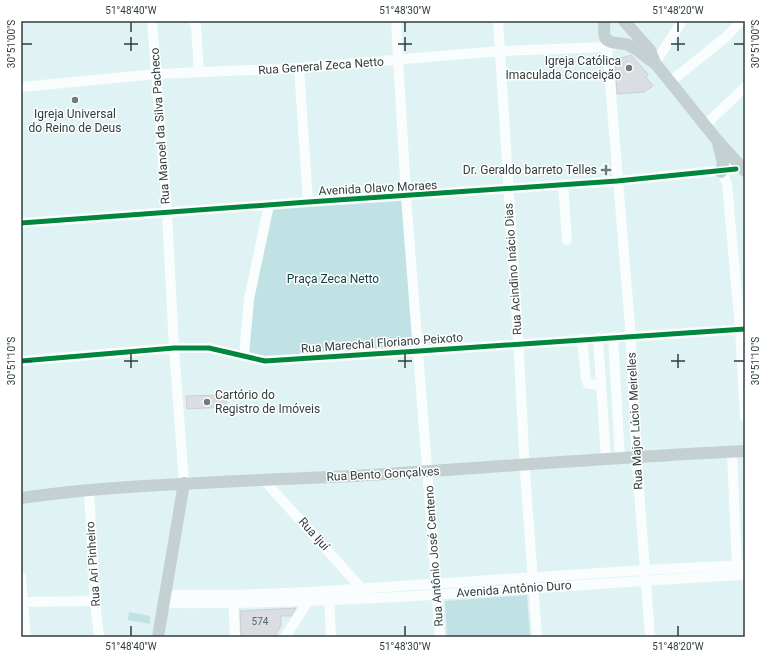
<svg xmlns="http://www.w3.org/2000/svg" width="766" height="658" viewBox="0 0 766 658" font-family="Roboto,sans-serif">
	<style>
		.green { fill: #c1e2e4 }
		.building { fill: #dadde1; stroke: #cccfd3 }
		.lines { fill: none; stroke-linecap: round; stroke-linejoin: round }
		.minor { stroke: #fafdfd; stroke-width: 10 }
		.major { stroke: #c4d0d1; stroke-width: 12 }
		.cycleway-casing { stroke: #fff; stroke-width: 8 }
		.cycleway { stroke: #00873e; stroke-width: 5 }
		.ticks { fill: none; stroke: #303e3e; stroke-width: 1.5 }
		.poi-dot { fill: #6d7d7e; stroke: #fff; stroke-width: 1.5 }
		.labels { text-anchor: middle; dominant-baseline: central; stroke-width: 3; stroke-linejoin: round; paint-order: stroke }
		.number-label { font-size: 10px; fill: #5b6668 }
		.poi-label { font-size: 12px; fill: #303e3e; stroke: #fff; text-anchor: end }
		.street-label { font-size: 12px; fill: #303e3e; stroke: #fff }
		.park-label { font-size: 12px; fill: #144245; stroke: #fff }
		.neatline { fill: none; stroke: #303e3e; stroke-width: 1.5 }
		.ticks-label { font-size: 10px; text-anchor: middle; fill: #303e3e }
	</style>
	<rect width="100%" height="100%" fill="#dff2f4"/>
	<g class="green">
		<path d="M405,197L416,349L265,358L247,354L252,298L268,209Z"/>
		<path d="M527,595L530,637H447L445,601Z"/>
		<path d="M129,612L150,616V624L128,620Z"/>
	</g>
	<g class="building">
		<path d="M631,55L648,74L646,77L653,86L644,92L617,94L615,60Z"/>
		<path d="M226,395L227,407L187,409L186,396Z"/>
		<path d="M296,608L291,616H281V625L275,637H241L240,611Z"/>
	</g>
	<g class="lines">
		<g class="minor">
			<path d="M152,21L167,212L174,348L184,483"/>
			<path d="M194,21L196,26L199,72"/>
			<path d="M396,21L406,196L440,637"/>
			<path d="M498,21L518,336L525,471L537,637"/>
			<path d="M606,41L608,58L630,326L637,464L650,637"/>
			<path d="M655,63L682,21"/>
			<path d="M299,68L308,202"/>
			<path d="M670,82L726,37L741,21"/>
			<path d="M21,87L157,74L299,68L500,51L607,47L621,43"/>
			<path d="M705,125L745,87"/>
			<path d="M721,172L727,183L740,329L745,417"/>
			<path d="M563,185L567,240"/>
			<path d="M21,223L308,202L617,181L736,169"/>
			<path d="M613,337L620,458"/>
			<path d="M598,338L606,459"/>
			<path d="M582,339L586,379L588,384L601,385"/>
			<path d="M244,355L249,299L269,205"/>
			<path d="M21,361L174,348H209L265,361L419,351L745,329"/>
			<path d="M732,452L737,571"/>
			<path d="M265,481L362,589"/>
			<path d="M89,490L95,601L99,637"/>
			<path d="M21,577L26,637"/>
			<path d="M165,595H233L309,592L645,570L745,565"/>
			<path d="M329,595L331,637"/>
			<path d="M233,597L235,637"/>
			<path d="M23,602L95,601"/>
			<path d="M164,603C357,605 552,585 745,575"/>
			<path d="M285,637L309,600V596"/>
		</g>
		<g class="major">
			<path d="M604,21C605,26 603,33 605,37C608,45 622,42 628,45C639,49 645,58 655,63"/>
			<path d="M624,21L650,50L655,63L717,140L745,171"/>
			<path d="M718,143L723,163L721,172"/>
			<path d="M21,498C44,495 67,492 90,490C183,482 277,480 370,475C495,467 620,457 745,451"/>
			<path d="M158,637L184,483"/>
		</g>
		<g class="cycleway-casing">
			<g id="cycleway">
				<path d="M21,223L308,202L617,181L736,169"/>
				<path d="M21,361L174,348H209L265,361L419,351L745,329"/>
			</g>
		</g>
		<use href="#cycleway" class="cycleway"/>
	</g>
	<path class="ticks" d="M131,22V32M405,22V32M678,22V32M131,37V51M405,37V51M678,37V51M22,44H32M124,44H138M398,44H412M671,44H685M734,44H744M131,354V368M405,354V368M678,354V368M22,361H32M124,361H138M398,361H412M671,361H685M734,361H744M131,626V636M405,626V636M678,626V636"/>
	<g class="poi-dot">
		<circle cx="629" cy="68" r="4"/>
		<circle cx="75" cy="100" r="4"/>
		<path d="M604 164h4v4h4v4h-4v4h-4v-4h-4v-4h4z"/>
		<circle cx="207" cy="402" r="4"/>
	</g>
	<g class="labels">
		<g class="number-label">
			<text x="260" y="621">574</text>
		</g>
		<g class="poi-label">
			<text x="621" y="61">Igreja Católica<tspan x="621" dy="14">Imaculada Conceição</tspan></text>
			<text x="75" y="114" text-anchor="middle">Igreja Universal<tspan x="75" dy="14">do Reino de Deus</tspan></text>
			<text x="597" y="170">Dr. Geraldo barreto Telles</text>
			<text x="215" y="395" text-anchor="start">Cartório do<tspan x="215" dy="14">Registro de Imóveis</tspan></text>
		</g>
		<g class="street-label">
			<text transform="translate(321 66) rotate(-4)">Rua General Zeca Netto</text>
			<text transform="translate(160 126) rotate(-94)">Rua Manoel da Silva Pacheco</text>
			<text transform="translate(378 188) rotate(-3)">Avenida Olavo Moraes</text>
			<text transform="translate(513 269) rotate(-94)">Rua Acindino Inácio Dias</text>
			<text transform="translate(382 343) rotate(-4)">Rua Marechal Floriano Peixoto</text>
			<text transform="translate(635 421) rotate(-93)">Rua Major Lúcio Meirelles</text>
			<text transform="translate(383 474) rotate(-3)">Rua Bento Gonçalves</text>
			<text transform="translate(314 534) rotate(48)">Rua Ijuí</text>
			<text transform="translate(434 556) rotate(-94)">Rua Antônio José Centeno</text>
			<text transform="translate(93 564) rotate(-94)">Rua Ari Pinheiro</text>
			<text transform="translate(514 589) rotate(-4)">Avenida Antônio Duro</text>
		</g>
		<g class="park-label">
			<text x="333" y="279">Praça Zeca Netto</text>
		</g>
	</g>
	<rect width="766" height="658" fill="none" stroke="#ffffff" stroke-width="44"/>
	<rect x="22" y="22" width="722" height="614" class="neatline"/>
	<g class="ticks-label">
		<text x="131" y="14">51°48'40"W</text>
		<text x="405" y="14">51°48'30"W</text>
		<text x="678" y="14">51°48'20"W</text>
		<text transform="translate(11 44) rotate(-90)" y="4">30°51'00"S</text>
		<text transform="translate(755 44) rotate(-90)" y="4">30°51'00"S</text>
		<text transform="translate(11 361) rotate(-90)" y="4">30°51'10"S</text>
		<text transform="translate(755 361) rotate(-90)" y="4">30°51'10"S</text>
		<text x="131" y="650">51°48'40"W</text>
		<text x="405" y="650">51°48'30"W</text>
		<text x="678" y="650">51°48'20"W</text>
	</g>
</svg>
